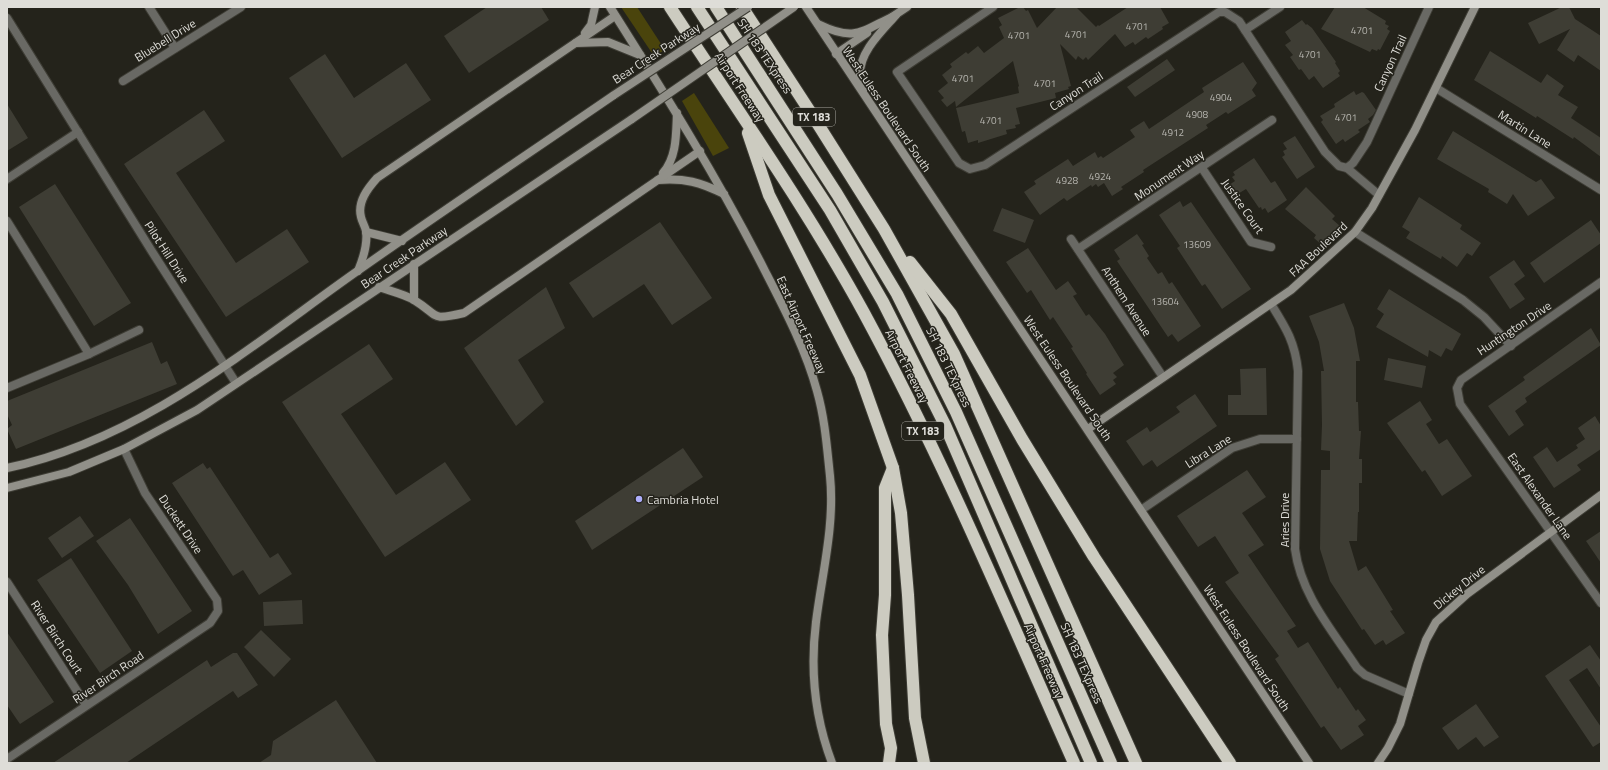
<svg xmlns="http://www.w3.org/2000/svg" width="1608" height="770" viewBox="0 0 1608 770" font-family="'Titillium Web',sans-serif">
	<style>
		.green { fill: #4a440c }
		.building { fill: #3e3d34 }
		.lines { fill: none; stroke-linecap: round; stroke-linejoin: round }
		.street-casing { stroke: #3e3d35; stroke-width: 10 }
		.secondary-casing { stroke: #3e3d35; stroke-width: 10 }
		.highway-casing { stroke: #3e3d35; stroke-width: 14 }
		.street { stroke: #696964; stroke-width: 8 }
		.secondary { stroke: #919089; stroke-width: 8 }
		.highway { stroke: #cccbc0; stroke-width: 12 }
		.secondary-bridge-casing { stroke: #3e3d35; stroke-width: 10; stroke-linecap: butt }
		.secondary-bridge { stroke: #919089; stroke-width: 8 }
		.poi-dot { fill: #aeaefb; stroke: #24231b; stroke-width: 1.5 }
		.labels { text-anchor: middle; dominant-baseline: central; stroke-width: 3; stroke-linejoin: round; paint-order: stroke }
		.number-label { font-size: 10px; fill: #b6b5af }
		.shield { fill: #24231b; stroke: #a6a59f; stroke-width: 1 }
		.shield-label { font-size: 11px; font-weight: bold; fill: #deddd8 }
		.street-label { font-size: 12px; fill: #deddd8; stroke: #24231b }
		.poi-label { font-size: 12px; fill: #deddd8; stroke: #24231b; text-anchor: start }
	</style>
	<rect width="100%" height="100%" fill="#24231b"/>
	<g class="green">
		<path d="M621,7H637L665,50L654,56Z"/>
		<path d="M694,93L729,148L713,156L682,101Z"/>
	</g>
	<g class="building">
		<path d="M487,7H541L549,20L469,73L444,36Z"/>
		<path d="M1020,7H1023L1026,11L1028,10L1037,28L1057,7H1076L1096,27L1098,25L1099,26L1128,7H1160L1169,23L1162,27L1163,29L1148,39L1146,37L1135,45L1133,42L1125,47L1115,34L1088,60L1086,57L1083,60L1078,56L1076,60L1060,44L1071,86L1068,87L1069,89L1055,93L1056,98L1016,108L1020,124L1015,125L1016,128L1006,130L1007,134L978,143V140L968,143L965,131L962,132L956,108L1019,93L1018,87L1019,86L1013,61L956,107L955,101L947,107L941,100L944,98L938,91L948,83L942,75L952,67L950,64L966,52L968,54L978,46L984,53L1004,38L999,27L1002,25L998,18Z"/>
		<path d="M1335,7H1363L1386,21L1385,24L1389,26L1387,29L1390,31L1380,50L1378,49L1377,51L1372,49L1370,52L1321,29Z"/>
		<path d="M1562,7H1569L1575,19L1601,36V71L1578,55L1574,62L1557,50L1570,29L1539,44L1528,23Z"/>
		<path d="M1302,20L1306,25L1307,24L1312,28L1336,62L1335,63L1340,71L1338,73L1340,76L1323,88L1314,76L1309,80L1301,69L1299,70L1290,57L1293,55L1285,45L1291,41L1285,32Z"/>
		<path d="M1490,51L1541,83L1547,74L1564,86L1558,95L1578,107L1571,118L1601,138V157L1574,137L1573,139L1537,116L1536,118L1520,108L1474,80Z"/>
		<path d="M325,54L354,98L406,63L431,100L342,158L289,78Z"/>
		<path d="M1167,59L1175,70L1135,97L1127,87Z"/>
		<path d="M1243,62L1257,83L1252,90L1256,96L1228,114L1226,112L1206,125L1208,128L1143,170L1144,172L1121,187L1123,189L1112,196L1104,183L1098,187L1096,184L1092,187L1091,185L1067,201L1064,198L1040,215L1024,192L1036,184L1034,181L1068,159L1073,166L1095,152L1098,158L1101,156L1103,158L1135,137L1130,130L1144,121L1149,129L1204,92L1202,88Z"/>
		<path d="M1354,91L1356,95L1362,92L1364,93L1376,110L1373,115L1368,119L1370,122L1358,130L1360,132L1345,142L1343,139L1336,144L1321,122L1323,120L1320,116L1335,107L1334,104Z"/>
		<path d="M7,104L28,138L7,151Z"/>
		<path d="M204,110L225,141L176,173L236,263L287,229L309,262L226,317L124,164Z"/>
		<path d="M1453,131L1536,182L1541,179L1555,198L1528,216L1513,194L1507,204L1488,192L1489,189L1437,159Z"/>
		<path d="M1295,136L1315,167L1297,179L1282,157L1285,155L1283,151L1287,149L1283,143Z"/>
		<path d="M1254,158L1271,183L1275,181L1287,200L1268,213L1265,208L1262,210L1261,207L1259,208L1246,189L1236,195L1229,185L1235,181L1232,177L1235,175L1233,172Z"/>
		<path d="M55,184L131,303L94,326L19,207Z"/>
		<path d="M1306,187L1335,216L1332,219L1341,227L1323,246L1314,238L1316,235L1285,209Z"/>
		<path d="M1419,197L1462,225L1460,229L1481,243L1472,256L1467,253L1457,267L1442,256L1441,259L1406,238L1410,232L1402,227Z"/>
		<path d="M1180,201L1183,207L1191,202L1251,289L1222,309L1205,284L1202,286L1177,248L1180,246L1159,215Z"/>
		<path d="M1002,208L1034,220L1025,243L993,231Z"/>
		<path d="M1591,220L1601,235V243L1544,283L1530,263Z"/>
		<path d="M660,222L712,298L672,325L644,284L593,318L569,283Z"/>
		<path d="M1137,234L1144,244L1142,245L1149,256L1147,258L1158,274L1162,272L1169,284L1172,282L1201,326L1178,342L1172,334L1168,337L1117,261L1120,259L1114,250Z"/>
		<path d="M1028,248L1056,290L1068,281L1077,294L1073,296L1086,316L1089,314L1105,334L1124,365L1113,373L1117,377L1113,380L1116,384L1100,395L1086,374L1087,373L1071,348L1073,347L1053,317L1050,320L1031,290L1027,293L1006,262Z"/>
		<path d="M1514,260L1525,276L1514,284L1525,299L1510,309L1489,277Z"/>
		<path d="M546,287L565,328L518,360L544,402L516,426L464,348Z"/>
		<path d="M1389,289L1461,334L1452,351L1446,348L1441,357L1429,350L1428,357L1376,327L1384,314L1377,309Z"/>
		<path d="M1344,303L1354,328L1360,361H1356V402H1358L1359,431H1361L1359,459H1362V483H1359V512H1358L1357,541H1349L1358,571L1366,566L1393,610L1390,611L1405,633L1386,645L1383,640L1375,645L1364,629L1362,630L1330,581L1320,549L1321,470H1330V451L1321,450L1322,425L1321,371H1324L1319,342L1309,316Z"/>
		<path d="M1591,328L1601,345L1525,398L1527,402L1515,411L1524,425L1509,436L1488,406L1525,380L1523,377Z"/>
		<path d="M152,342L161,364L167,361L177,384L16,449L7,429L12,425L7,414V401Z"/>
		<path d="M369,344L393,379L341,414L396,495L445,462L471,500L385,557L282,402Z"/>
		<path d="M1388,358L1426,366L1422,388L1384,380Z"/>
		<path d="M1266,368L1267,415H1228V395H1241L1240,369Z"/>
		<path d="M1195,394L1217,426L1157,467L1152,460L1143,466L1126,441L1147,427L1150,432L1180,412L1176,407Z"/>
		<path d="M1420,401L1432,420L1426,424L1439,444L1447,439L1472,476L1442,496L1425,470L1422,472L1387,423Z"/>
		<path d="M1595,416L1601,426V449L1577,465L1581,470L1554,488L1533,457L1547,447L1557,462L1578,448L1576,445L1585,439L1578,428Z"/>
		<path d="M683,448L703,477L592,550L575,521Z"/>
		<path d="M203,463L207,469L210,467L270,558L278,553L292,574L259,595L243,570L233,576L172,483Z"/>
		<path d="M1247,470L1266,497L1242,513L1264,545L1248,555L1296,626L1287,631L1298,648L1308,642L1338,689L1340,687L1356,711L1358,709L1366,720L1358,726L1364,735L1341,750L1324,726L1321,728L1275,659L1279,656L1225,582L1239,573L1215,536L1198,547L1177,516Z"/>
		<path d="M80,516L94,536L62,558L48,538Z"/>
		<path d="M130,518L192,611L158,634L128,585L96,541Z"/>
		<path d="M1601,531V563L1586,541Z"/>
		<path d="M71,558L132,651L100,673L37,580Z"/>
		<path d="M302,600L303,624L264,626L263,602Z"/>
		<path d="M261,630L291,659L274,677L244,647Z"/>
		<path d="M7,632L54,702L20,724L7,705Z"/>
		<path d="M1590,645L1601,661V689L1587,668L1569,680L1601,727V742L1593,747L1545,676Z"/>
		<path d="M233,653H237L258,685L238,698L233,691L126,763H53L207,660L211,667Z"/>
		<path d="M336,700L377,763H259L271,755L273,741Z"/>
		<path d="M1476,704L1499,737L1484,747L1476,737L1458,750L1442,728Z"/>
	</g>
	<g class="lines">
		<g class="street-casing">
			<g id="street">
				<path d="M149,7L175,48"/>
				<path d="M993,7L897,72L959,163L970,169L985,165L1219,12H1225L1239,21L1325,152L1339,166L1347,168L1379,195"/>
				<path d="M7,18L151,250L236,383"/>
				<path d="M1245,30L1280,7"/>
				<path d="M123,81L241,7"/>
				<path d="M1436,88L1601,190"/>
				<path d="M1202,168L1251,242L1271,247"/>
				<path d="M1347,168L1353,163L1367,142L1429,7"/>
				<path d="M7,179L78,132"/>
				<path d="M7,221L89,354"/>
				<path d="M1355,232L1463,300L1484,317L1511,346"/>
				<path d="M1071,239L1163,377"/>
				<path d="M1078,249L1272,120"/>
				<path d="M1601,282L1461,380L1457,388L1460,404L1601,603"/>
				<path d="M1271,304C1286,328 1295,342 1298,371L1295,549C1301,595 1332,630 1357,668L1365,675L1409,694"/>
				<path d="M7,388L89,354L139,330"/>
				<path d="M1141,510L1232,448L1260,439H1297"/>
				<path d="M7,582L86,705"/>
				<path d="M7,759L210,623L218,611L217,600L145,493L124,449"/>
			</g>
		</g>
		<g class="secondary-casing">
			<g id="secondary">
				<path d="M610,7C665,94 719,180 765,271C785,310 806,350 817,391C825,419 827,448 830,476C835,525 822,574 816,622C810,670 815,718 832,763"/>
				<path d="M806,7L1309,763"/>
				<path d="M892,17L907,7"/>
				<path d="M818,24C855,42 860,32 894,16"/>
				<path d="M585,33L591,25L595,7"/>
				<path d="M576,43L608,42L640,55"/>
				<path d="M836,54L867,33"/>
				<path d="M863,90C862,85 860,80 860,75C859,52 882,31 896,15"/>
				<path d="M663,173C677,157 676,134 677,113"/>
				<path d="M658,180C685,178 700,182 724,194"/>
				<path d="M366,232L402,241"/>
				<path d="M358,271C363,259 368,245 366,231C365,226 362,222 361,217C357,202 368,188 377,178L615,16"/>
				<path d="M379,287C390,291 404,294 414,300C440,316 429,321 464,313L700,151"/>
				<path d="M414,300V264"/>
				<path d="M1088,429L1291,290L1355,232L1372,208L1415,130L1475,7"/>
				<path d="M7,468C140,440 247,349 356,272C441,212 528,154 614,95"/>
				<path d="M7,488L69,472L124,449L197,410L632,119"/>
				<path d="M1378,763L1388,748L1400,724L1418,663L1426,640L1436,622L1467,594L1601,495"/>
			</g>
		</g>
		<g class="highway-casing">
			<g id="highway">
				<path d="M670,7C736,108 806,207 864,313C943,459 1007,612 1074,763"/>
				<path d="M697,7L830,210L883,302L945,425L1091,763"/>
				<path d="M716,7L837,194L897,294L956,412L1111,763"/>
				<path d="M742,7L809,110L884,229L954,354L1136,763"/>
				<path d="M748,133L769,195L860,375L893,468L901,513L908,595L915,718L924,763"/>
				<path d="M910,262L951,314L1022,439L1094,557L1230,763"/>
				<path d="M889,763L891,748L886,724L882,635L885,595V488L893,468"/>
			</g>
		</g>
		<use href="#street" class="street"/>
		<use href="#secondary" class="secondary"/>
		<use href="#highway" class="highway"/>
		<g class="secondary-bridge-casing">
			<g id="secondary-bridge">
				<path d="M614,95L748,7"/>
				<path d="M632,119L794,7"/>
			</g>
		</g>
		<use href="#secondary-bridge" class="secondary-bridge"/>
	</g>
	<circle class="poi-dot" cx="639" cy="499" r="4"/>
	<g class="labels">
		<g class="number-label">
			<text x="1137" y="26">4701</text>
			<text x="1362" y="30">4701</text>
			<text x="1076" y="34">4701</text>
			<text x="1019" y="35">4701</text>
			<text x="1310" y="54">4701</text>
			<text x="963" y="78">4701</text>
			<text x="1045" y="83">4701</text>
			<text x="1221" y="97">4904</text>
			<text x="1197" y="114">4908</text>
			<text x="1346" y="117">4701</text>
			<text x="991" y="120">4701</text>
			<text x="1173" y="132">4912</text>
			<text x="1100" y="176">4924</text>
			<text x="1067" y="180">4928</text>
			<text x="1197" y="244">13609</text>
			<text x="1165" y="301">13604</text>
		</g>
		<g class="shield">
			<rect x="793" y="108" width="42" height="18" rx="3"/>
			<rect x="902" y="422" width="42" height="18" rx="3"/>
		</g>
		<g class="shield-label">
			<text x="814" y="117">TX 183</text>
			<text x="923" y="431">TX 183</text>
		</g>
		<g class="street-label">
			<text transform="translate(165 40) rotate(-32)">Bluebell Drive</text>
			<text transform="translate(656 53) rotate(-33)">Bear Creek Parkway</text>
			<text transform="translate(765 56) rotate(56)">SH 183 TEXpress</text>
			<text transform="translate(1390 63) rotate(-65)">Canyon Trail</text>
			<text transform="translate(740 87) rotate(57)">Airport Freeway</text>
			<text transform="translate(1076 91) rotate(-33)">Canyon Trail</text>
			<text transform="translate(887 109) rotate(56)">West Euless Boulevard South</text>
			<text transform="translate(1525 129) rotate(32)">Martin Lane</text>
			<text transform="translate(1169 175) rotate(-34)">Monument Way</text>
			<text transform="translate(1243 206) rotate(55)">Justice Court</text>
			<text transform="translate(1318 249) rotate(-43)">FAA Boulevard</text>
			<text transform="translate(167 252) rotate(57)">Pilot Hill Drive</text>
			<text transform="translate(404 257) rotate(-34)">Bear Creek Parkway</text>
			<text transform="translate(1127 301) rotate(57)">Anthem Avenue</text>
			<text transform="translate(802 325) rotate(66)">East Airport Freeway</text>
			<text transform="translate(1514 328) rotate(-34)">Huntington Drive</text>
			<text transform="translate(907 366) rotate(63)">Airport Freeway</text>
			<text transform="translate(949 367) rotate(64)">SH 183 TEXpress</text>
			<text transform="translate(1068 378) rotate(56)">West Euless Boulevard South</text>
			<text transform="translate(1208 451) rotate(-32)">Libra Lane</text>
			<text transform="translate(1540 496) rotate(55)">East Alexander Lane</text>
			<text transform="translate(1284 520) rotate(-90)">Aries Drive</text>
			<text transform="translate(181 524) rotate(56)">Duckett Drive</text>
			<text transform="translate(1459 587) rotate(-39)">Dickey Drive</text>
			<text transform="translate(57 637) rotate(57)">River Birch Court</text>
			<text transform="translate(1247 648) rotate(57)">West Euless Boulevard South</text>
			<text transform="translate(1044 661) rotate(66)">Airport Freeway</text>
			<text transform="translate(1082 663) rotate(66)">SH 183 TEXpress</text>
			<text transform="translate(108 677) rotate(-34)">River Birch Road</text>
		</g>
		<g class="poi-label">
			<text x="647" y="499">Cambria Hotel</text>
		</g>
	</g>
	<rect width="1608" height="770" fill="none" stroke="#deddd8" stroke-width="16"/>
</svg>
